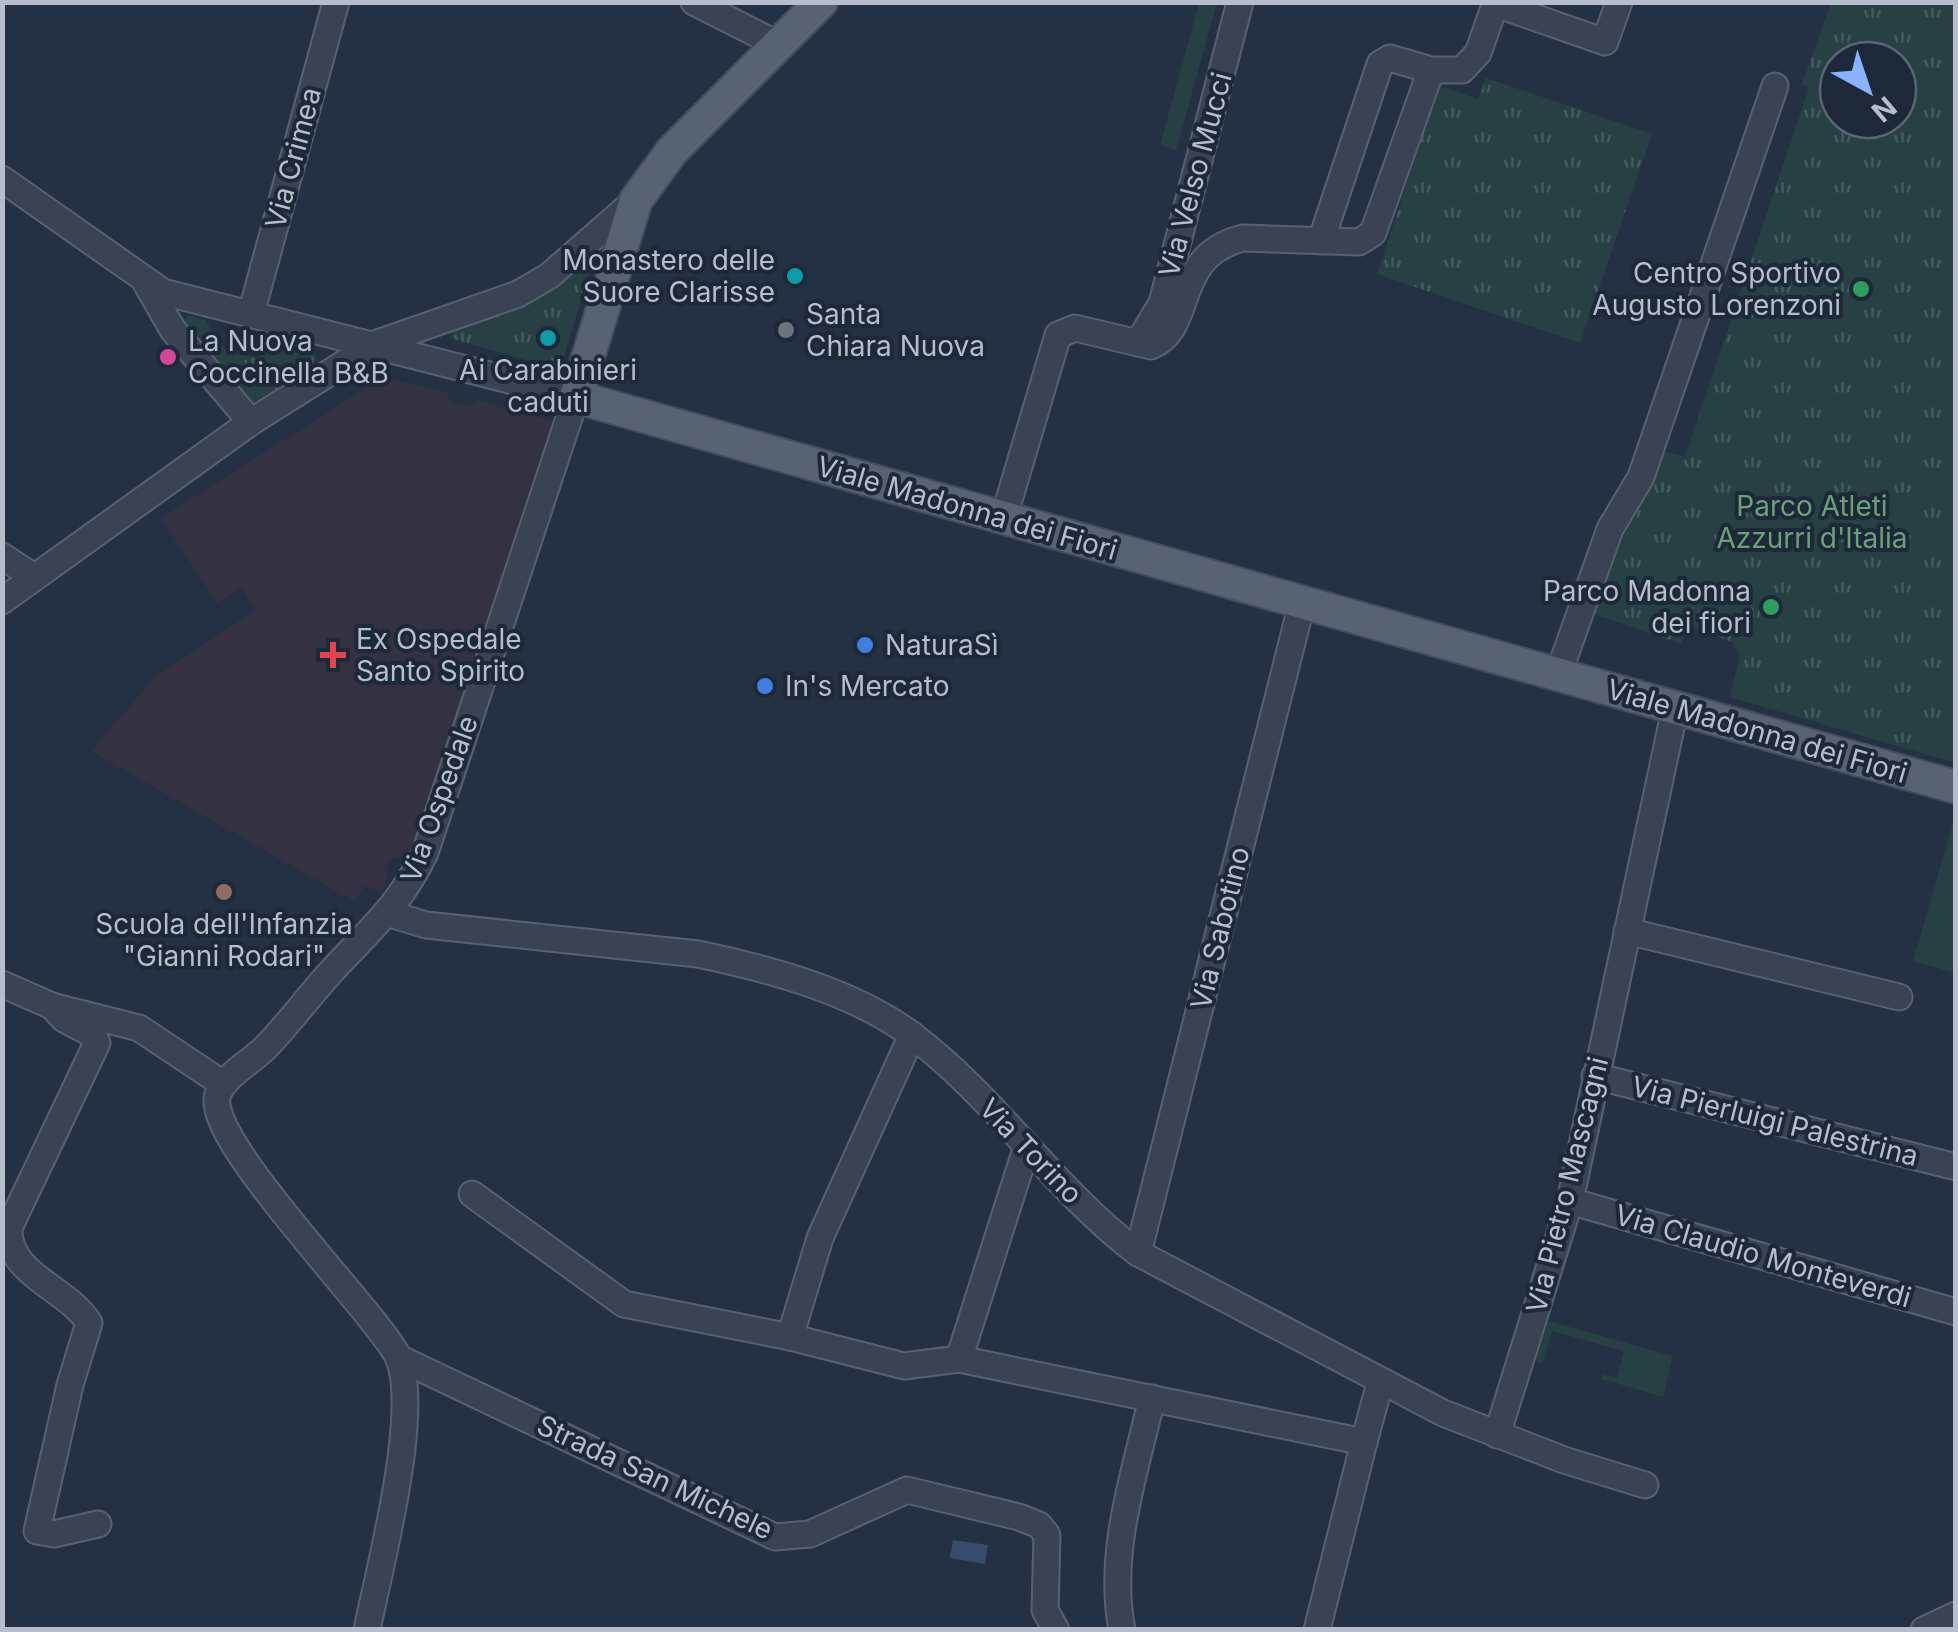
<svg xmlns="http://www.w3.org/2000/svg" width="1958" height="1632" viewBox="0 0 1958 1632" font-family="Inter,sans-serif">
	<style>
		.medical { fill: #343143 }
		.grass { fill: #264044 }
		.park { fill: url(#park-tufts); fill-rule: evenodd }
		.water { fill: #374b6c }
		.lines { fill: none; stroke-linecap: round; stroke-linejoin: round }
		.minor-casing { stroke: #576170; stroke-width: 29 }
		.major-casing { stroke: #424c5c; stroke-width: 36 }
		.minor { stroke: #394353; stroke-width: 25 }
		.major { stroke: #576273; stroke-width: 32 }
		.culture-dot { fill: #0f9aa8; stroke: #1d2838; stroke-width: 4 }
		.leisure-dot { fill: #2e9e5b; stroke: #1d2838; stroke-width: 4 }
		.worship-dot { fill: #6b7280; stroke: #1d2838; stroke-width: 4 }
		.hotel-dot { fill: #d1479c; stroke: #1d2838; stroke-width: 4 }
		.shop-dot { fill: #3f7fe0; stroke: #1d2838; stroke-width: 4 }
		.health-dot { fill: #e0444e; stroke: #1d2838; stroke-width: 4 }
		.education-dot { fill: #8d6e63; stroke: #1d2838; stroke-width: 4 }
		.labels { text-anchor: middle; dominant-baseline: central; stroke-width: 8; stroke-linejoin: round; paint-order: stroke }
		.street-label { font-size: 28px; fill: #b6becd; stroke: #1d2838 }
		.poi-label { font-size: 28px; fill: #b6becd; stroke: #1d2838; text-anchor: start }
		.park-label { font-size: 28px; fill: #6ba079; stroke: #1d2838 }
	</style>
	<defs>
		<pattern id="park-tufts" width="24" height="20" patternUnits="userSpaceOnUse" patternTransform="scale(2.5)"><rect width="24" height="20" fill="#264044"/><path d="M3 7l-1-3M5 7V3M7 7l1-3M15 17l-1-3M17 17v-4M19 17l1-3" fill="none" stroke="#435a5e"/></pattern>
	</defs>
	<rect width="100%" height="100%" fill="#243144"/>
	<path class="medical" d="M383,377L447,392L451,402L470,406L477,400L557,423L413,855L394,858L383,867L388,873L383,890L372,891L365,885L355,902L91,751L157,675L255,610L241,588L217,603L161,518Z"/>
	<g class="grass">
		<path d="M1199,3H1217L1176,150L1160,145Z"/>
		<path d="M1954,819H1956L1955,973L1913,961Z"/>
		<path d="M1548,1321L1673,1356L1663,1397L1602,1379L1603,1374L1617,1378L1624,1351L1552,1331L1542,1363L1535,1361Z"/>
	</g>
	<g class="park">
		<path d="M1831,3H1955V763L1730,697L1740,655L1732,642L1688,626L1681,644L1591,613L1624,520H1634L1664,451L1685,457L1809,88L1802,84ZM1838,60H1898V120H1838Z"/>
		<path d="M1486,78L1652,134L1580,343L1377,274L1439,86L1478,99Z"/>
		<path d="M595,252L560,370L450,338L454,328C511,314 552,292 595,252Z"/>
		<path d="M189,316L205,320L227,352L257,358L277,338L315,348V362L251,412L180,322Z"/>
	</g>
	<path class="water" d="M953,1540L988,1545L985,1564L950,1558Z"/>
	<g class="lines">
		<g class="minor-casing">
			<g id="minor">
				<path d="M694,2L777,44"/>
				<path d="M1496,4L1605,42L1619,2"/>
				<path d="M2,179L163,292L576,397L425,853C398,908 371,928 331,972C309,996 289,1023 267,1046C253,1061 225,1075 218,1094C201,1136 369,1305 396,1353C424,1403 379,1569 367,1630"/>
				<path d="M1321,241L1380,64L1390,58L1431,70H1462L1478,53L1496,2"/>
				<path d="M146,283L173,330L251,422"/>
				<path d="M251,314L336,2"/>
				<path d="M1138,343L1162,303L1240,2"/>
				<path d="M1004,517L1058,335L1075,328L1151,346C1196,328 1170,256 1243,238L1359,242L1373,233L1431,70"/>
				<path d="M2,556L34,577"/>
				<path d="M2,601L251,422L375,344L518,294L549,276L636,200"/>
				<path d="M1558,675L1610,529L1641,477L1775,86"/>
				<path d="M390,914L426,925L698,954C769,969 853,991 912,1035C996,1098 1054,1190 1138,1253L1443,1413L1564,1460L1645,1485"/>
				<path d="M1627,931L1899,997"/>
				<path d="M2,984L52,1006L139,1028L223,1084"/>
				<path d="M52,1006L64,1019L94,1035L97,1043L9,1228C7,1275 68,1288 89,1323L70,1385L37,1531L54,1534L98,1524"/>
				<path d="M1595,1076L1956,1167"/>
				<path d="M472,1194L624,1304L790,1337L904,1366L959,1359L1364,1442L1317,1630"/>
				<path d="M1570,1201L1956,1312"/>
				<path d="M1138,1253L1302,603"/>
				<path d="M790,1337L820,1238L912,1035"/>
				<path d="M399,1358L775,1537L810,1534L907,1490L1019,1517L1039,1525L1047,1535L1045,1610L1056,1630"/>
				<path d="M959,1359L1027,1146"/>
				<path d="M1497,1435L1570,1201L1675,709"/>
				<path d="M1364,1442L1380,1383"/>
				<path d="M1122,1630C1107,1552 1135,1473 1152,1398"/>
				<path d="M1924,1630L1956,1615"/>
			</g>
		</g>
		<g class="major-casing">
			<path id="major" d="M821,2L672,151L636,200L576,397L1956,787"/>
		</g>
		<use href="#minor" class="minor"/>
		<use href="#major" class="major"/>
	</g>
	<g class="culture-dot">
		<circle cx="795" cy="276" r="10"/>
		<circle cx="548" cy="338" r="10"/>
	</g>
	<g class="leisure-dot">
		<circle cx="1861" cy="289" r="10"/>
		<circle cx="1771" cy="607" r="10"/>
	</g>
	<circle class="worship-dot" cx="786" cy="330" r="10"/>
	<circle class="hotel-dot" cx="168" cy="357" r="10"/>
	<g class="shop-dot">
		<circle cx="865" cy="645" r="10"/>
		<circle cx="765" cy="686" r="10"/>
	</g>
	<path class="health-dot" d="M328 640h10v10h10v10h-10v10h-10v-10h-10v-10h10z"/>
	<circle class="education-dot" cx="224" cy="892" r="10"/>
	<g class="labels">
		<g class="street-label">
			<text transform="translate(293 158) rotate(-75)">Via Crimea</text>
			<text transform="translate(1195 175) rotate(-75)">Via Velso Mucci</text>
			<text transform="translate(967 508) rotate(16)">Viale Madonna dei Fiori</text>
			<text transform="translate(1757 731) rotate(16)">Viale Madonna dei Fiori</text>
			<text transform="translate(439 799) rotate(-70)">Via Ospedale</text>
			<text transform="translate(1220 928) rotate(-76)">Via Sabotino</text>
			<text transform="translate(1775 1121) rotate(14)">Via Pierluigi Palestrina</text>
			<text transform="translate(1031 1151) rotate(46)">Via Torino</text>
			<text transform="translate(1567 1185) rotate(-76)">Via Pietro Mascagni</text>
			<text transform="translate(1763 1256) rotate(16)">Via Claudio Monteverdi</text>
			<text transform="translate(655 1477) rotate(25)">Strada San Michele</text>
		</g>
		<g class="poi-label">
			<text x="775" y="260" text-anchor="end">Monastero delle<tspan x="775" dy="32">Suore Clarisse</tspan></text>
			<text x="1841" y="273" text-anchor="end">Centro Sportivo<tspan x="1841" dy="32">Augusto Lorenzoni</tspan></text>
			<text x="806" y="314">Santa<tspan x="806" dy="32">Chiara Nuova</tspan></text>
			<text x="188" y="341">La Nuova<tspan x="188" dy="32">Coccinella B&amp;B</tspan></text>
			<text x="548" y="370" text-anchor="middle">Ai Carabinieri<tspan x="548" dy="32">caduti</tspan></text>
			<text x="1751" y="591" text-anchor="end">Parco Madonna<tspan x="1751" dy="32">dei fiori</tspan></text>
			<text x="356" y="639">Ex Ospedale<tspan x="356" dy="32">Santo Spirito</tspan></text>
			<text x="885" y="645">NaturaSì</text>
			<text x="785" y="686">In's Mercato</text>
			<text x="224" y="924" text-anchor="middle">Scuola dell'Infanzia<tspan x="224" dy="32">"Gianni Rodari"</tspan></text>
		</g>
		<g class="park-label">
			<text x="1812" y="506">Parco Atleti<tspan x="1812" dy="32">Azzurri d'Italia</tspan></text>
		</g>
	</g>
	<rect width="1958" height="1632" fill="none" stroke="#b6becd" stroke-width="10"/>
	<g transform="translate(1868 90) rotate(140)"><circle r="48" fill="#1d2838" stroke="#5a6474" stroke-width="2.5"/>
	<path d="M0-8L18 38L0 25L-18 38Z" fill="#89b3ff"/>
	<text y="-15" font-size="28" font-weight="bold" text-anchor="middle" fill="#b6becd">N</text>
	</g>
</svg>
